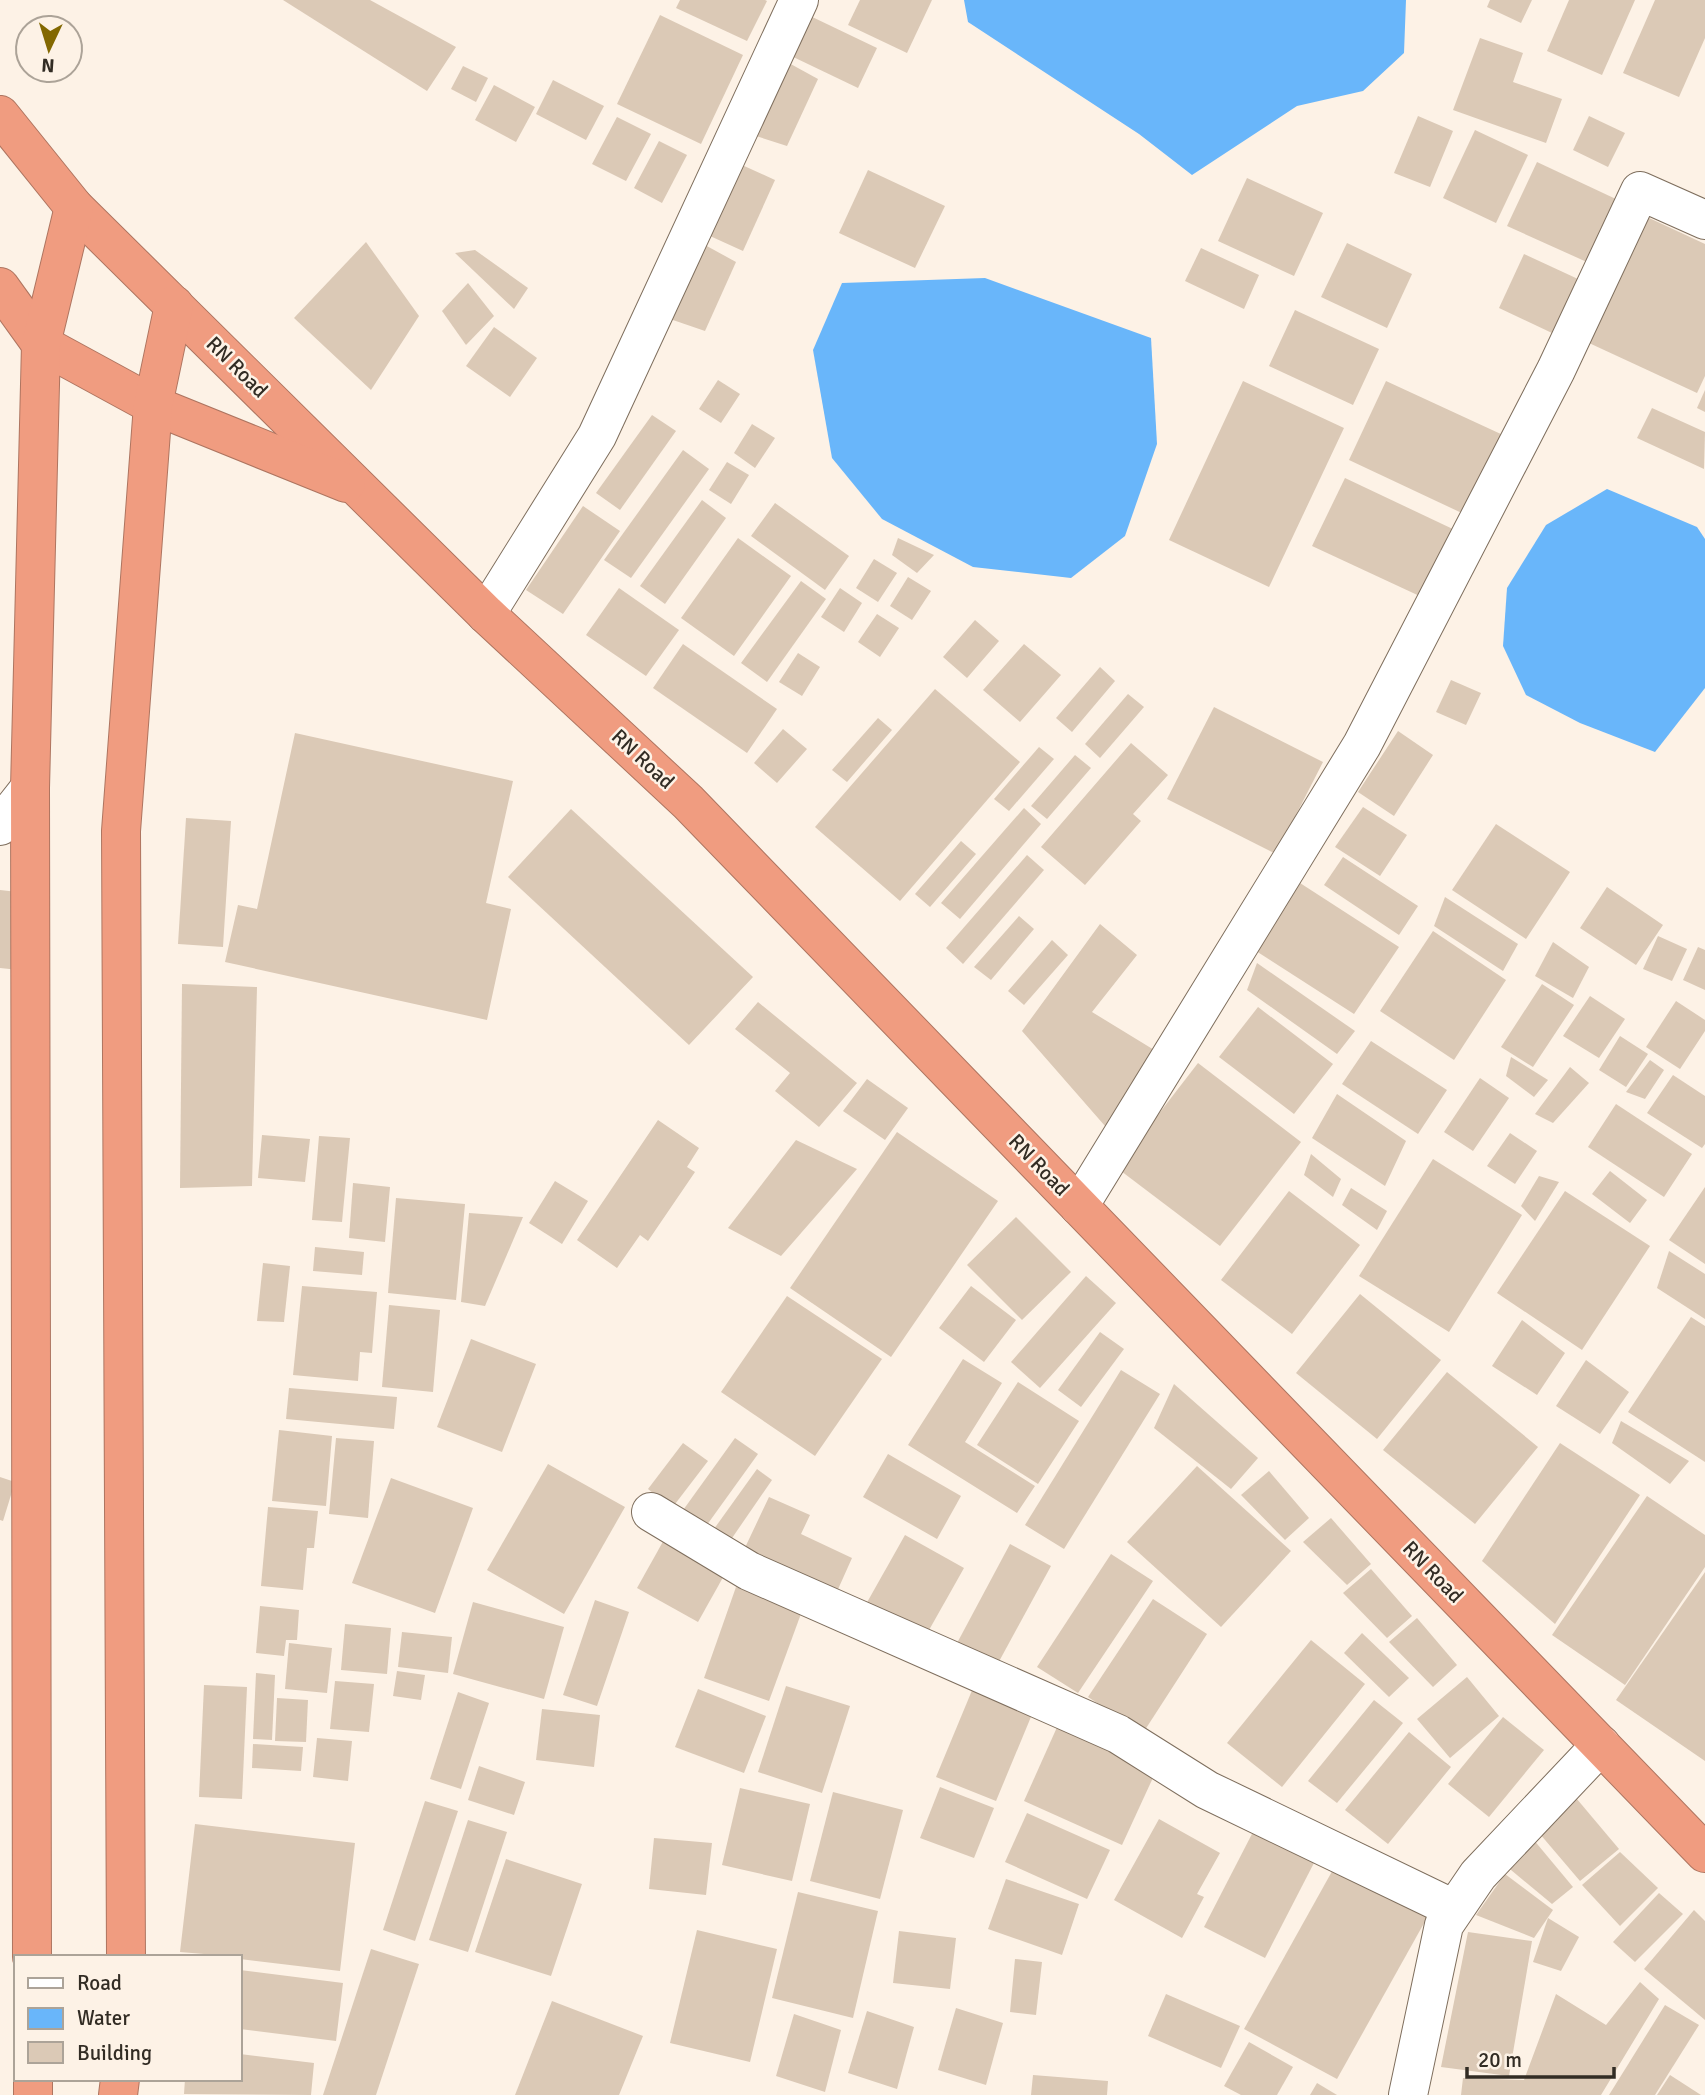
<svg xmlns="http://www.w3.org/2000/svg" width="1705" height="2095" viewBox="0 0 1705 2095" font-family="Signika,sans-serif">
	<style>
		.water { fill: #69b6fa }
		.building { fill: #dbc9b6 }
		.lines { fill: none; stroke-linecap: round; stroke-linejoin: round }
		.minor-casing { stroke: #7e6e5d; stroke-width: 40 }
		.highway-casing { stroke: #ae7560; stroke-width: 40 }
		.minor { stroke: #fff; stroke-width: 38 }
		.highway { stroke: #f09c80; stroke-width: 38 }
		.labels { text-anchor: middle; dominant-baseline: central; stroke-width: 5; stroke-linejoin: round; paint-order: stroke }
		.street-label { font-size: 21px; fill: #322c24; stroke: #fdf2e6 }
	</style>
	<rect width="100%" height="100%" fill="#fdf2e6"/>
	<g class="water">
		<path d="M964,0H1406L1404,53L1363,91L1297,106L1192,175L1139,134L968,22Z"/>
		<path d="M985,278L1151,338L1157,444L1125,536L1071,578L973,567L882,519L832,458L813,350L842,283Z"/>
		<path d="M1607,489L1697,527L1705,539V688L1655,752L1580,723L1526,695L1503,646L1507,588L1546,525Z"/>
	</g>
	<g class="building">
		<path d="M283,0H370L456,47L427,91Z"/>
		<path d="M680,0H765L767,1L747,41L676,8Z"/>
		<path d="M860,0H932L907,53L848,25Z"/>
		<path d="M1490,0H1532L1521,23L1487,7Z"/>
		<path d="M1569,0H1635L1602,75L1547,51Z"/>
		<path d="M1655,0H1705V38L1679,97L1623,73Z"/>
		<path d="M806,14L877,48L858,88L787,54Z"/>
		<path d="M660,15L743,55L701,144L617,104Z"/>
		<path d="M1480,38L1523,53L1513,82L1562,99L1546,143L1453,110Z"/>
		<path d="M787,62L818,79L787,146L753,135Z"/>
		<path d="M463,66L488,78L476,102L451,89Z"/>
		<path d="M553,80L604,106L586,140L536,114Z"/>
		<path d="M494,85L535,107L516,142L475,120Z"/>
		<path d="M1418,116L1453,131L1430,187L1394,173Z"/>
		<path d="M1589,116L1625,133L1608,167L1573,150Z"/>
		<path d="M617,117L651,134L626,181L592,164Z"/>
		<path d="M1475,130L1528,155L1496,223L1443,198Z"/>
		<path d="M659,141L687,155L662,203L634,188Z"/>
		<path d="M1537,162L1618,200L1589,263L1507,226Z"/>
		<path d="M742,165L775,180L743,251L710,236Z"/>
		<path d="M868,170L945,206L915,268L839,233Z"/>
		<path d="M1247,178L1323,213L1294,276L1218,241Z"/>
		<path d="M1647,217L1705,244V376L1697,393L1589,343Z"/>
		<path d="M366,242L419,316L371,390L294,318Z"/>
		<path d="M1347,243L1412,274L1387,328L1321,297Z"/>
		<path d="M705,245L736,262L705,331L670,319Z"/>
		<path d="M1201,248L1259,275L1244,309L1185,281Z"/>
		<path d="M475,250L528,288L514,309L455,253Z"/>
		<path d="M1524,254L1578,279L1552,333L1499,308Z"/>
		<path d="M468,283L494,316L466,345L442,311Z"/>
		<path d="M1295,310L1379,349L1353,405L1269,366Z"/>
		<path d="M494,327L537,358L510,397L466,366Z"/>
		<path d="M718,380L740,394L721,423L699,409Z"/>
		<path d="M1243,381L1344,428L1269,587L1169,540Z"/>
		<path d="M1386,381L1503,435L1466,515L1349,460Z"/>
		<path d="M1705,390V412L1697,408Z"/>
		<path d="M1652,408L1705,432L1704,469L1637,438Z"/>
		<path d="M652,415L676,431L620,510L596,493Z"/>
		<path d="M752,424L775,438L755,468L734,453Z"/>
		<path d="M683,450L709,469L631,578L604,560Z"/>
		<path d="M727,462L749,475L731,504L709,490Z"/>
		<path d="M1345,478L1457,531L1426,599L1312,546Z"/>
		<path d="M702,500L726,518L665,604L640,586Z"/>
		<path d="M775,503L849,556L825,590L751,536Z"/>
		<path d="M583,506L620,531L563,614L526,590Z"/>
		<path d="M738,538L791,576L734,656L681,618Z"/>
		<path d="M898,538L934,555L917,573L892,555Z"/>
		<path d="M874,559L897,573L878,602L856,588Z"/>
		<path d="M908,577L931,591L912,620L890,606Z"/>
		<path d="M801,581L826,599L767,682L741,663Z"/>
		<path d="M619,588L679,630L646,676L586,635Z"/>
		<path d="M840,588L862,603L844,632L821,617Z"/>
		<path d="M877,614L899,628L880,657L858,642Z"/>
		<path d="M975,620L999,641L967,678L943,657Z"/>
		<path d="M683,644L777,709L747,753L653,688Z"/>
		<path d="M1024,644L1061,675L1020,722L983,690Z"/>
		<path d="M798,653L820,667L802,696L779,682Z"/>
		<path d="M1100,667L1115,681L1072,732L1056,718Z"/>
		<path d="M1451,680L1481,693L1466,725L1436,712Z"/>
		<path d="M935,689L1020,762L900,901L815,827Z"/>
		<path d="M1128,694L1144,707L1100,758L1085,744Z"/>
		<path d="M1214,707L1323,762L1276,854L1167,799Z"/>
		<path d="M878,718L892,730L847,782L832,770Z"/>
		<path d="M783,729L807,749L777,783L754,763Z"/>
		<path d="M1398,731L1433,755L1394,816L1358,792Z"/>
		<path d="M295,733L513,781L486,903L511,909L487,1020L225,962L238,905L257,909Z"/>
		<path d="M1131,743L1168,775L1133,814L1141,821L1085,885L1041,847Z"/>
		<path d="M1039,747L1054,759L1009,811L994,799Z"/>
		<path d="M1075,755L1091,768L1047,819L1031,806Z"/>
		<path d="M1363,807L1407,835L1380,876L1335,847Z"/>
		<path d="M1024,808L1041,824L960,919L941,903Z"/>
		<path d="M571,809L753,977L689,1045L508,877Z"/>
		<path d="M186,818L231,821L223,947L178,944Z"/>
		<path d="M1496,824L1570,872L1526,939L1452,890Z"/>
		<path d="M961,841L976,854L930,907L915,894Z"/>
		<path d="M1027,855L1044,870L963,964L946,948Z"/>
		<path d="M1343,857L1418,906L1399,935L1324,885Z"/>
		<path d="M1300,883L1399,947L1354,1014L1256,951Z"/>
		<path d="M1607,887L1663,925L1636,965L1580,928Z"/>
		<path d="M0,890L26,893L19,970L0,968Z"/>
		<path d="M1445,897L1518,944L1503,971L1434,926Z"/>
		<path d="M1019,916L1034,929L991,980L974,967Z"/>
		<path d="M1100,924L1137,955L1092,1012L1164,1056L1105,1126L1022,1031Z"/>
		<path d="M1433,931L1506,980L1454,1060L1380,1011Z"/>
		<path d="M1658,936L1687,949L1672,981L1643,969Z"/>
		<path d="M1052,940L1068,955L1024,1005L1008,991Z"/>
		<path d="M1553,942L1589,967L1573,998L1535,976Z"/>
		<path d="M1698,947L1705,950V990L1683,980Z"/>
		<path d="M1257,963L1355,1031L1337,1054L1247,990Z"/>
		<path d="M182,984L257,987L252,1186L180,1188Z"/>
		<path d="M1542,984L1574,1005L1533,1067L1501,1047Z"/>
		<path d="M1590,996L1625,1019L1599,1058L1563,1036Z"/>
		<path d="M1676,1001L1705,1020V1031L1680,1069L1646,1047Z"/>
		<path d="M758,1002L857,1083L819,1127L775,1091L790,1073L735,1029Z"/>
		<path d="M1258,1007L1333,1064L1294,1114L1219,1057Z"/>
		<path d="M1620,1036L1648,1054L1626,1087L1599,1070Z"/>
		<path d="M1371,1041L1447,1090L1418,1134L1342,1084Z"/>
		<path d="M1511,1057L1548,1080L1534,1097L1506,1076Z"/>
		<path d="M1650,1060L1664,1070L1645,1099L1626,1092Z"/>
		<path d="M1198,1063L1301,1142L1220,1246L1117,1168Z"/>
		<path d="M1570,1067L1589,1083L1553,1123L1535,1114Z"/>
		<path d="M1673,1075L1705,1096V1144L1702,1148L1647,1113Z"/>
		<path d="M1480,1078L1509,1098L1473,1151L1444,1132Z"/>
		<path d="M867,1079L908,1108L885,1140L843,1111Z"/>
		<path d="M1337,1094L1406,1141L1385,1186L1312,1138Z"/>
		<path d="M1616,1104L1692,1154L1664,1197L1588,1147Z"/>
		<path d="M658,1120L699,1148L687,1167L695,1172L648,1241L640,1235L617,1268L577,1240Z"/>
		<path d="M897,1132L998,1201L891,1357L790,1288Z"/>
		<path d="M1510,1133L1537,1151L1515,1184L1487,1166Z"/>
		<path d="M262,1135L310,1139L305,1182L258,1178Z"/>
		<path d="M319,1136L350,1138L342,1222L312,1220Z"/>
		<path d="M796,1140L857,1169L781,1256L728,1228Z"/>
		<path d="M1311,1154L1341,1179L1333,1197L1304,1175Z"/>
		<path d="M1433,1159L1522,1215L1449,1332L1359,1276Z"/>
		<path d="M1610,1171L1647,1200L1630,1223L1592,1194Z"/>
		<path d="M1539,1176L1559,1182L1535,1221L1521,1206Z"/>
		<path d="M555,1181L588,1201L562,1244L529,1223Z"/>
		<path d="M353,1183L390,1187L385,1242L349,1238Z"/>
		<path d="M1705,1187V1264L1669,1240Z"/>
		<path d="M1351,1188L1387,1211L1377,1230L1342,1205Z"/>
		<path d="M1289,1191L1360,1245L1292,1334L1221,1280Z"/>
		<path d="M1565,1191L1650,1246L1582,1350L1497,1293Z"/>
		<path d="M396,1198L465,1204L456,1300L388,1293Z"/>
		<path d="M469,1213L523,1217L485,1306L461,1302Z"/>
		<path d="M1016,1217L1071,1272L1022,1320L967,1265Z"/>
		<path d="M315,1247L364,1252L362,1275L313,1271Z"/>
		<path d="M1669,1251L1705,1274V1319L1657,1288Z"/>
		<path d="M263,1263L290,1266L284,1322L257,1321Z"/>
		<path d="M1086,1276L1116,1303L1040,1388L1011,1362Z"/>
		<path d="M302,1286L377,1292L372,1353L360,1352L358,1381L293,1375Z"/>
		<path d="M971,1286L1016,1320L984,1362L939,1328Z"/>
		<path d="M1360,1294L1441,1360L1377,1439L1296,1373Z"/>
		<path d="M787,1296L882,1359L815,1456L721,1392Z"/>
		<path d="M389,1305L440,1310L433,1392L382,1387Z"/>
		<path d="M1691,1317L1705,1326V1462L1628,1412Z"/>
		<path d="M1522,1320L1565,1353L1537,1395L1492,1366Z"/>
		<path d="M1100,1332L1124,1349L1081,1407L1058,1390Z"/>
		<path d="M471,1339L536,1364L502,1452L437,1427Z"/>
		<path d="M963,1359L1002,1383L965,1442L1035,1486L1017,1513L908,1445Z"/>
		<path d="M1586,1360L1629,1392L1600,1434L1556,1406Z"/>
		<path d="M1121,1370L1160,1394L1064,1549L1025,1525Z"/>
		<path d="M1447,1372L1538,1447L1475,1524L1383,1450Z"/>
		<path d="M1018,1382L1079,1421L1038,1484L977,1445Z"/>
		<path d="M1174,1384L1258,1458L1231,1489L1154,1428Z"/>
		<path d="M289,1388L397,1397L394,1429L286,1419Z"/>
		<path d="M1621,1421L1689,1461L1670,1484L1612,1443Z"/>
		<path d="M279,1430L332,1436L326,1506L272,1501Z"/>
		<path d="M336,1438L374,1441L368,1518L329,1514Z"/>
		<path d="M735,1438L758,1454L704,1529L681,1513Z"/>
		<path d="M683,1443L708,1461L672,1508L648,1489Z"/>
		<path d="M1560,1443L1640,1495L1555,1624L1482,1561Z"/>
		<path d="M888,1454L961,1496L937,1539L863,1497Z"/>
		<path d="M548,1464L625,1507L564,1614L487,1570Z"/>
		<path d="M1197,1466L1291,1551L1221,1627L1127,1542Z"/>
		<path d="M757,1469L772,1480L730,1541L714,1529Z"/>
		<path d="M1269,1471L1309,1518L1285,1540L1241,1495Z"/>
		<path d="M0,1477L15,1482L3,1521L0,1520Z"/>
		<path d="M391,1478L473,1508L435,1613L352,1583Z"/>
		<path d="M1647,1496L1705,1535V1567L1625,1685L1552,1635Z"/>
		<path d="M769,1497L810,1515L801,1534L852,1558L835,1596L742,1554Z"/>
		<path d="M268,1507L318,1511L314,1548H307L303,1590L261,1586Z"/>
		<path d="M1331,1518L1371,1564L1347,1585L1303,1542Z"/>
		<path d="M905,1535L964,1568L924,1639L865,1606Z"/>
		<path d="M665,1538L726,1572L698,1622L637,1588Z"/>
		<path d="M1010,1544L1051,1566L996,1667L956,1645Z"/>
		<path d="M1111,1554L1153,1581L1078,1693L1037,1667Z"/>
		<path d="M1371,1569L1412,1616L1387,1638L1343,1593Z"/>
		<path d="M1705,1572V1761L1616,1700Z"/>
		<path d="M736,1587L802,1611L769,1701L704,1678Z"/>
		<path d="M1153,1599L1207,1634L1143,1733L1088,1697Z"/>
		<path d="M595,1600L629,1612L597,1706L563,1695Z"/>
		<path d="M473,1602L564,1627L544,1699L453,1674Z"/>
		<path d="M260,1606L299,1610L297,1640H286L284,1656L256,1653Z"/>
		<path d="M1417,1618L1457,1665L1433,1687L1389,1642Z"/>
		<path d="M345,1624L391,1628L387,1674L341,1670Z"/>
		<path d="M402,1632L452,1637L448,1673L398,1667Z"/>
		<path d="M1362,1633L1409,1678L1389,1697L1344,1653Z"/>
		<path d="M1311,1640L1365,1684L1282,1787L1227,1743Z"/>
		<path d="M289,1643L332,1648L327,1693L285,1689Z"/>
		<path d="M397,1671L425,1675L421,1700L393,1696Z"/>
		<path d="M256,1673L275,1675L272,1740L253,1739Z"/>
		<path d="M1467,1677L1499,1716L1450,1758L1417,1719Z"/>
		<path d="M335,1681L374,1684L369,1732L330,1729Z"/>
		<path d="M204,1685L247,1687L242,1799L199,1797Z"/>
		<path d="M786,1686L850,1706L822,1793L758,1772Z"/>
		<path d="M973,1688L1033,1712L996,1801L936,1777Z"/>
		<path d="M698,1689L766,1716L744,1773L675,1747Z"/>
		<path d="M458,1692L489,1703L461,1789L430,1779Z"/>
		<path d="M277,1698L308,1700L306,1742L275,1741Z"/>
		<path d="M1374,1700L1403,1723L1337,1803L1308,1781Z"/>
		<path d="M542,1709L600,1715L594,1767L536,1760Z"/>
		<path d="M1503,1717L1544,1750L1489,1817L1448,1784Z"/>
		<path d="M1058,1725L1157,1769L1122,1845L1024,1801Z"/>
		<path d="M1409,1732L1451,1767L1388,1844L1345,1810Z"/>
		<path d="M317,1738L352,1741L348,1781L313,1777Z"/>
		<path d="M253,1744L303,1747L301,1771L252,1768Z"/>
		<path d="M479,1766L525,1782L514,1815L468,1800Z"/>
		<path d="M940,1787L994,1808L974,1858L920,1838Z"/>
		<path d="M740,1788L810,1804L792,1881L722,1865Z"/>
		<path d="M833,1792L903,1810L880,1899L810,1881Z"/>
		<path d="M1571,1792L1619,1849L1580,1881L1534,1827Z"/>
		<path d="M425,1801L458,1811L415,1941L383,1930Z"/>
		<path d="M1027,1813L1110,1850L1087,1899L1005,1862Z"/>
		<path d="M1159,1819L1220,1853L1197,1894L1204,1897L1182,1938L1114,1900Z"/>
		<path d="M468,1820L507,1832L468,1952L429,1940Z"/>
		<path d="M195,1824L355,1843L340,1971L240,1959V1957L180,1952Z"/>
		<path d="M1254,1830L1315,1861L1265,1958L1204,1927Z"/>
		<path d="M654,1838L712,1843L706,1895L649,1889Z"/>
		<path d="M1533,1839L1573,1887L1552,1904L1505,1865Z"/>
		<path d="M1620,1852L1658,1888L1620,1926L1582,1885Z"/>
		<path d="M506,1859L582,1884L551,1976L475,1952Z"/>
		<path d="M1335,1866L1428,1916L1337,2079L1244,2029Z"/>
		<path d="M1505,1874L1553,1910L1534,1938L1476,1915Z"/>
		<path d="M1006,1879L1079,1904L1062,1955L988,1929Z"/>
		<path d="M798,1892L878,1911L853,2018L772,1998Z"/>
		<path d="M1659,1893L1683,1914L1635,1962L1613,1942Z"/>
		<path d="M1694,1910L1705,1921V2020L1644,1969Z"/>
		<path d="M1548,1918L1579,1937L1561,1971L1533,1962Z"/>
		<path d="M697,1930L777,1949L750,2062L670,2043Z"/>
		<path d="M899,1931L956,1938L950,1989L893,1983Z"/>
		<path d="M1468,1932L1532,1941L1509,2076L1441,2067Z"/>
		<path d="M371,1949L419,1964L376,2095H323Z"/>
		<path d="M1015,1959L1042,1962L1036,2015L1010,2012Z"/>
		<path d="M240,1970L343,1983L336,2041L240,2029Z"/>
		<path d="M1640,1982L1659,1999L1601,2095H1461L1463,2078L1524,2080L1556,1994L1606,2025Z"/>
		<path d="M1166,1994L1240,2026L1221,2068L1148,2036Z"/>
		<path d="M552,2001L643,2036L619,2095H515Z"/>
		<path d="M1665,2005L1699,2025L1655,2095H1609Z"/>
		<path d="M956,2008L1003,2023L986,2085L938,2070Z"/>
		<path d="M867,2011L914,2027L897,2089L848,2073Z"/>
		<path d="M794,2014L841,2030L825,2092L776,2076Z"/>
		<path d="M1249,2042L1293,2067L1277,2095H1241L1224,2086Z"/>
		<path d="M240,2054L314,2063L311,2095L184,2094L185,2079H240Z"/>
		<path d="M1033,2075L1108,2081L1107,2095H1031Z"/>
		<path d="M1670,2075L1701,2095H1657Z"/>
		<path d="M1317,2083L1337,2095H1310Z"/>
	</g>
	<g class="lines">
		<g class="minor-casing">
			<g id="minor">
				<path d="M486,614L597,436L799,0"/>
				<path d="M0,826L30,788"/>
				<path d="M1079,1206L1362,745L1556,370L1640,191L1705,220"/>
				<path d="M651,1512L749,1571L1118,1734L1207,1790L1454,1909"/>
				<path d="M1408,2095L1444,1925L1478,1875L1601,1745"/>
			</g>
		</g>
		<g class="highway-casing">
			<g id="highway">
				<path d="M0,115L74,207L486,614L688,802L1705,1853"/>
				<path d="M0,287L41,344L153,405L346,483"/>
				<path d="M32,1957L30,788L41,344L74,207"/>
				<path d="M126,1957L121,831L153,405L174,305"/>
				<path d="M33,2079V2095"/>
				<path d="M118,2095L120,2079"/>
			</g>
		</g>
		<use href="#minor" class="minor"/>
		<use href="#highway" class="highway"/>
	</g>
	<g class="labels">
		<g class="street-label">
			<text transform="translate(237 367) rotate(45)">RN Road</text>
			<text transform="translate(643 759) rotate(43)">RN Road</text>
			<text transform="translate(1039 1165) rotate(46)">RN Road</text>
			<text transform="translate(1433 1572) rotate(46)">RN Road</text>
		</g>
	</g>
	<rect x="14" y="1955" width="228" height="126" fill="#fdf2e6" stroke="#aca398" stroke-width="2"/>
	<rect x="28" y="1978" width="35" height="10" fill="#ffffff" stroke="#aca398" stroke-width="2"/>
	<text x="77" y="1990" font-size="21" fill="#322c24">Road</text>
	<rect x="28" y="2008" width="35" height="21" fill="#69b6fa" stroke="#aca398" stroke-width="2"/>
	<text x="77" y="2025" font-size="21" fill="#322c24">Water</text>
	<rect x="28" y="2042" width="35" height="21" fill="#dbc9b6" stroke="#aca398" stroke-width="2"/>
	<text x="77" y="2060" font-size="21" fill="#322c24">Building</text>
	<g transform="translate(49 49) rotate(184)"><circle r="33" fill="#fdf2e6" stroke="#aca398" stroke-width="2"/>
	<path d="M0-5L12 26L0 18L-12 26Z" fill="#836801"/>
	<text y="-10" font-size="19" font-weight="bold" text-anchor="middle" fill="#322c24">N</text>
	</g>
	<path d="M1467 2067v10h147v-10" fill="none" stroke="#322c24" stroke-width="3.5"/>
	<text x="1478" y="2067" font-size="21" fill="#322c24" stroke="#fdf2e6" stroke-width="5" paint-order="stroke">20 m</text>
</svg>
